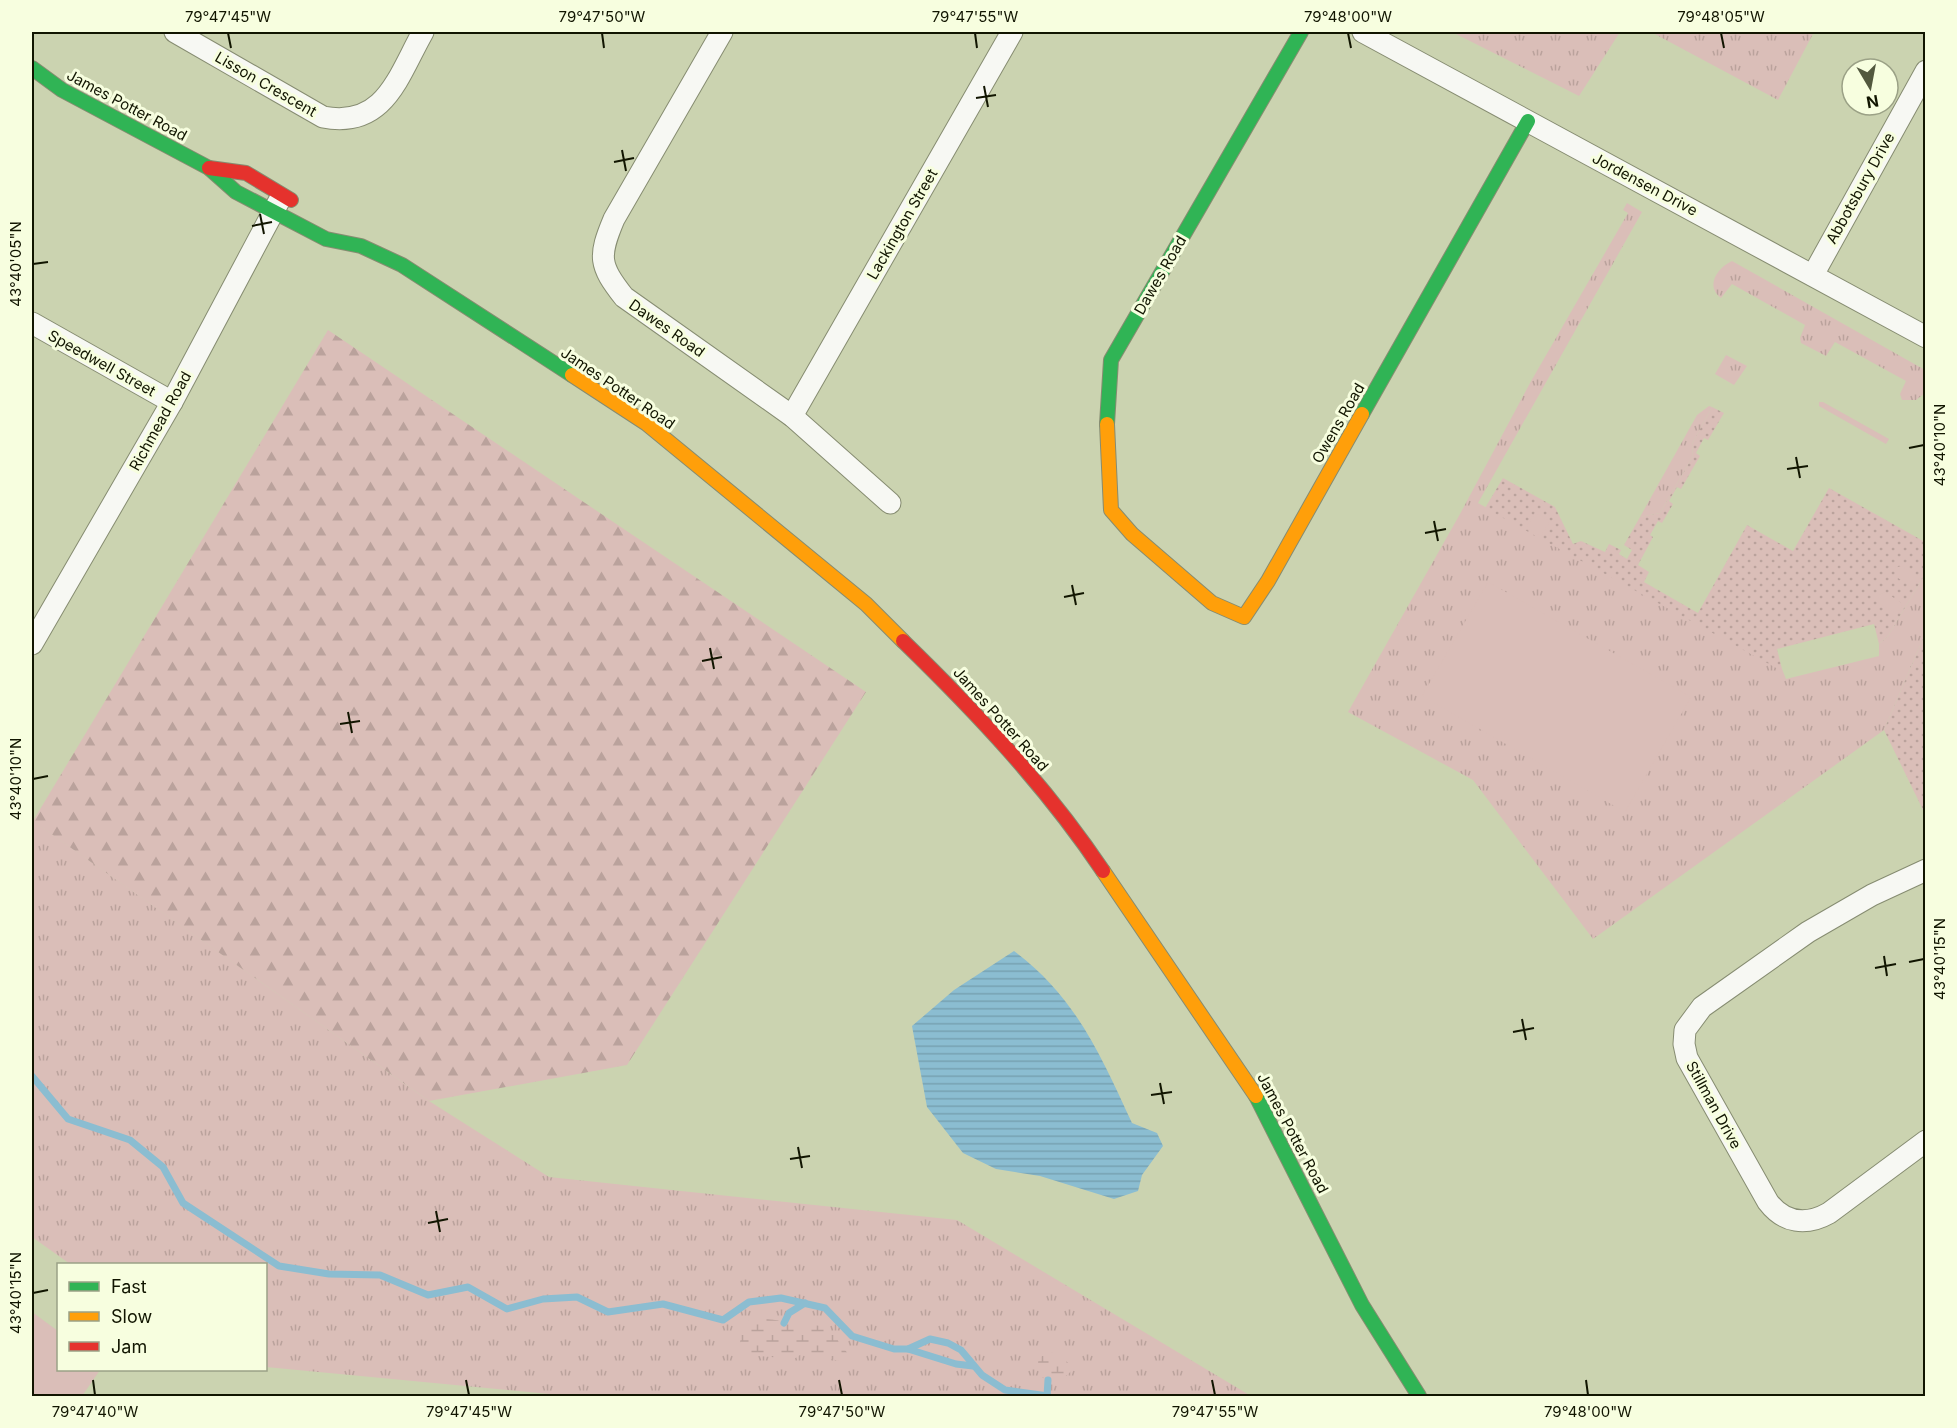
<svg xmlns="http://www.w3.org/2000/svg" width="1957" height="1428" viewBox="0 0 1957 1428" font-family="Inter,sans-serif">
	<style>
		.grass { fill: url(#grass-tufts) }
		.forest { fill: url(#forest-firs) }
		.wetland { fill: url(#wetland-marsh) }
		.park { fill: url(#park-dots) }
		.garden { fill: #dabeb8 }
		.water { fill: url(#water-rules) }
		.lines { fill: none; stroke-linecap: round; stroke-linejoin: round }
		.stream { stroke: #8bbdd1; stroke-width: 7 }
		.street-casing { stroke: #868c71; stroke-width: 23 }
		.fast-casing { stroke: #868c71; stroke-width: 16 }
		.slow-casing { stroke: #868c71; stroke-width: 16 }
		.jam-casing { stroke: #868c71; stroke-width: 16 }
		.street { stroke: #f7f8f3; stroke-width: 21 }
		.fast { stroke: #30b455; stroke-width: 14 }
		.slow { stroke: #ff9f0a; stroke-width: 14 }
		.jam { stroke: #e5322d; stroke-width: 14 }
		.ticks { fill: none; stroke: #111500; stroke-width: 2 }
		.labels { text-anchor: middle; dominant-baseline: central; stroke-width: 6; stroke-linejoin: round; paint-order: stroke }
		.street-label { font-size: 15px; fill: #111500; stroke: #f7fedf }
		.neatline { fill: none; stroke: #111500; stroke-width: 2 }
		.ticks-label { font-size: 15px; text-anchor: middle; fill: #111500 }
	</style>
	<defs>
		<pattern id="grass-tufts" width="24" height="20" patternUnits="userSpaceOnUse" patternTransform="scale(1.5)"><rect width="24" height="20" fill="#dabeb8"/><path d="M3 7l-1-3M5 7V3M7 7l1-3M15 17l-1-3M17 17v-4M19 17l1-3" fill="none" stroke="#baa29c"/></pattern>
		<pattern id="forest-firs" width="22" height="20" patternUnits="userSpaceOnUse" patternTransform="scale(1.5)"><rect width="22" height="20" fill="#dabeb8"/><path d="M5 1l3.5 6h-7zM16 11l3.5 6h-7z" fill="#baa29c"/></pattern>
		<pattern id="wetland-marsh" width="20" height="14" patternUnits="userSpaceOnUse" patternTransform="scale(1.5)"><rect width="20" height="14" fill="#dabeb8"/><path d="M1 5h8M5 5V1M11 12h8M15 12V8" fill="none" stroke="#baa29c"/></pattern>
		<pattern id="park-dots" width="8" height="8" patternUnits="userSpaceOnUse" patternTransform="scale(1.5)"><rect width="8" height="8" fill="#dabeb8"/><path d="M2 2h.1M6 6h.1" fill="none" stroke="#baa29c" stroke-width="1.8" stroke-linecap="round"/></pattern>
		<pattern id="water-rules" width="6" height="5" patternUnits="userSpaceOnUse" patternTransform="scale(1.5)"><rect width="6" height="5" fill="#8bbdd1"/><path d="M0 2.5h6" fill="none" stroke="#77a2b2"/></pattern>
	</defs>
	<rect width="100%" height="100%" fill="#cbd3b0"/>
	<g class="grass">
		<path d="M1452,32H1620L1579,96Z"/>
		<path d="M1651,32H1814L1778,100Z"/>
		<path d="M1627,203L1642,212L1478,503L1782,669L1786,679L1879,656V644L1888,636L1925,574V634L1884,730L1593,939L1473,780L1348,712L1460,514L1530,383L1628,213L1623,210Z"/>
		<path d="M1732,261L1925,370V393L1916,400H1902L1900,394L1906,381L1835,342L1826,356L1801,343L1800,338L1805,325L1732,284L1721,298C1705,286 1717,268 1732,261Z"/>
		<path d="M1726,355L1747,366L1734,385L1715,374Z"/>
		<path d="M1709,406L1712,407L1692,444L1693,456L1660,513L1640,517L1697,415Z"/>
		<path d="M32,820L429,1101L549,1177L957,1220L1251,1396H570L266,1367V1264H70L32,1237Z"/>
	</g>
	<path class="forest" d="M328,330L866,692L627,1065L429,1101L33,821Z"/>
	<g class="wetland">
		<path d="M760,1318L828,1327L857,1366L810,1353H803L794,1359L747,1355L740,1345L741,1332L748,1321Z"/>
		<path d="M1049,1352C1060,1354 1068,1360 1072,1370C1058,1387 1032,1383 1039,1358Z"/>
	</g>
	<g class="park">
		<path d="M1712,407L1724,413L1708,440L1704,438L1696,453L1700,456L1681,489L1677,487L1669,501L1673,504L1662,523L1658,521L1650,535L1653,537L1638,565L1649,572L1644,582L1698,613L1747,525L1793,551L1829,488L1925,542V574L1888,636L1879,644L1874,624L1777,649L1782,669H1778L1485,508L1503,478L1555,507L1573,544L1581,541L1605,552L1609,544L1621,550L1619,554L1627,559L1632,550L1624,545L1640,517L1660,513L1693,456L1692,444Z"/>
		<path d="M1925,634L1926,814H1925L1884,730Z"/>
	</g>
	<g class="garden">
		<path d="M1819,402H1823L1889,439L1886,444L1819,406Z"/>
		<path d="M1535,513L1550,521L1541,536L1526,528Z"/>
		<path d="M1901,566L1920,577L1913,588L1895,576V568Z"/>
		<path d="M1488,582L1691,697L1625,812L1422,696Z"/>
		<path d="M1885,592L1903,604L1897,614L1878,603L1879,595Z"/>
		<path d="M32,1312L58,1331V1370H100L82,1396H32Z"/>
	</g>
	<path class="water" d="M1014,951C1076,997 1101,1056 1132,1123L1157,1133L1163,1146L1142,1175L1138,1191L1114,1199L1040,1176L996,1169L963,1153L927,1107L912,1026L954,990Z"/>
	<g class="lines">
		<g class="stream">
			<path d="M32,1076L68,1119L130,1140L163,1167L183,1203L279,1266L329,1274L380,1275L428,1295L468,1287L507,1309L543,1299L577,1297L608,1312L663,1304L723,1320L749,1302L781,1298L825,1308L852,1336L894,1349H908L930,1339L948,1343L961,1350L982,1375L1005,1390L1048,1396"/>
			<path d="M784,1323L789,1313L805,1303"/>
			<path d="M908,1349L956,1364L973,1366"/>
			<path d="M1047,1396L1048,1380"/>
		</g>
		<g class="street-casing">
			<g id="street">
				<path d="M175,32L323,117C385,129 398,76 423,32"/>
				<path d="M722,32L614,219C598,257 599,265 624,297L792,416L890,503"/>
				<path d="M1363,32L1926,337"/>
				<path d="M1813,275L1926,71"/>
				<path d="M32,323L172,402"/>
				<path d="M792,416L1012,32"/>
				<path d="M32,644L172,402L279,201"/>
				<path d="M1926,870L1872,895L1808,932L1702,1007L1685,1030L1684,1044L1687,1058L1768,1202C1784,1223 1806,1226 1829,1213L1926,1141"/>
			</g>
		</g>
		<g class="fast-casing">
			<g id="fast">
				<path d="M32,68L62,90L209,168L236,192L326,239L361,246L402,265L572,375"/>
				<path d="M1362,414L1528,121"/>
				<path d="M1107,424L1111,360L1301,32"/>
				<path d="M1256,1096L1362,1305L1419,1396"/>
			</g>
		</g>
		<g class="slow-casing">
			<g id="slow">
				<path d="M572,375L647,424L866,604L903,641"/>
				<path d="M1107,424L1111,510L1132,534L1212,603L1244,617L1268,581L1362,414"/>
				<path d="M1103,871L1256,1096"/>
			</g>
		</g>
		<g class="jam-casing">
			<g id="jam">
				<path d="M209,168L246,173L291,200"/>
				<path d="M903,641C976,712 1046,786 1103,871"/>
			</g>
		</g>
		<use href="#street" class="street"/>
		<use href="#fast" class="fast"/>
		<use href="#slow" class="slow"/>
		<use href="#jam" class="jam"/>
	</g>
	<path class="ticks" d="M228,33L231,48M602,33L604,48M975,33L977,48M1348,33L1351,48M1721,33L1724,48M984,86L988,107M976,98L996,95M622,150L626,171M614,162L634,158M260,214L264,234M252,226L272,222M33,264L48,262M1909,448L1924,445M1796,457L1800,478M1787,469L1808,466M1434,521L1438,541M1425,533L1446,529M1072,585L1076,605M1064,597L1084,593M710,648L714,669M702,661L722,657M348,712L352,733M340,724L360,721M33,779L48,776M1884,956L1887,976M1909,962L1924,959M1875,968L1896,964M1522,1019L1526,1040M1513,1032L1534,1028M1160,1083L1164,1104M1151,1095L1172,1092M798,1147L802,1168M790,1159L810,1156M436,1211L440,1232M428,1223L448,1219M33,1293L48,1290M93,1380L95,1395M466,1380L469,1395M839,1380L842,1395M1212,1380L1215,1395M1586,1380L1588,1395"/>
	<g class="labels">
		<g class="street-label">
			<text transform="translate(266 84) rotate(30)">Lisson Crescent</text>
			<text transform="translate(127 105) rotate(28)">James Potter Road</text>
			<text transform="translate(1645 184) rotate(28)">Jordensen Drive</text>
			<text transform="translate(1860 188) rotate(-61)">Abbotsbury Drive</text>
			<text transform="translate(902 224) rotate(-60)">Lackington Street</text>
			<text transform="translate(1160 275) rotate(-60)">Dawes Road</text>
			<text transform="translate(667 328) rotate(35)">Dawes Road</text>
			<text transform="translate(102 363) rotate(29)">Speedwell Street</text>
			<text transform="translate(618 388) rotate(34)">James Potter Road</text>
			<text transform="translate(160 421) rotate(-61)">Richmead Road</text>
			<text transform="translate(1338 423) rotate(-60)">Owens Road</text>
			<text transform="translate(1001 719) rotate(48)">James Potter Road</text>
			<text transform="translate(1714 1105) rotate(61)">Stillman Drive</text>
			<text transform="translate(1293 1133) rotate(62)">James Potter Road</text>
		</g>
	</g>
	<rect width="1957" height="1428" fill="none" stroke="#f7fedf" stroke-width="66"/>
	<rect x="57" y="1263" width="210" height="108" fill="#f7fedf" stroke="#9ba186" stroke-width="1.5"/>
	<rect x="69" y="1282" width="30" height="9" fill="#30b455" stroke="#9ba186" stroke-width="1.5"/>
	<text x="111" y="1293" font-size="18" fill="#111500">Fast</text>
	<rect x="69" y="1312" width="30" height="9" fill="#ff9f0a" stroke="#9ba186" stroke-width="1.5"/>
	<text x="111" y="1323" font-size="18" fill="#111500">Slow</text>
	<rect x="69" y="1342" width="30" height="9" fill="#e5322d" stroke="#9ba186" stroke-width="1.5"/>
	<text x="111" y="1353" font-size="18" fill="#111500">Jam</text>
	<g transform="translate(1870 87) rotate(170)"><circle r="28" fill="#f7fedf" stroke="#9ba186" stroke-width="1.5"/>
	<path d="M0-4.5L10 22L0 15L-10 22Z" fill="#52583e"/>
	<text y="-9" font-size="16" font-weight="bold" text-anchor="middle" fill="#111500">N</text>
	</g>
	<rect x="33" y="33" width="1891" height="1362" class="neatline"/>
	<g class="ticks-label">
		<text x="228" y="22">79°47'45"W</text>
		<text x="602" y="22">79°47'50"W</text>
		<text x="975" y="22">79°47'55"W</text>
		<text x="1348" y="22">79°48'00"W</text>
		<text x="1721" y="22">79°48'05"W</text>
		<text transform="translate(16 264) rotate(-90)" y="5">43°40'05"N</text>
		<text transform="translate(1940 445) rotate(-90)" y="5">43°40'10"N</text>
		<text transform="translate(16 779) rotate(-90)" y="5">43°40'10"N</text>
		<text transform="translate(1940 959) rotate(-90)" y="5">43°40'15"N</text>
		<text transform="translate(16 1293) rotate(-90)" y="5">43°40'15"N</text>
		<text x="95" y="1417">79°47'40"W</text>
		<text x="469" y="1417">79°47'45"W</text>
		<text x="842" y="1417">79°47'50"W</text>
		<text x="1215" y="1417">79°47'55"W</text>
		<text x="1588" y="1417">79°48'00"W</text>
	</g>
</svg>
